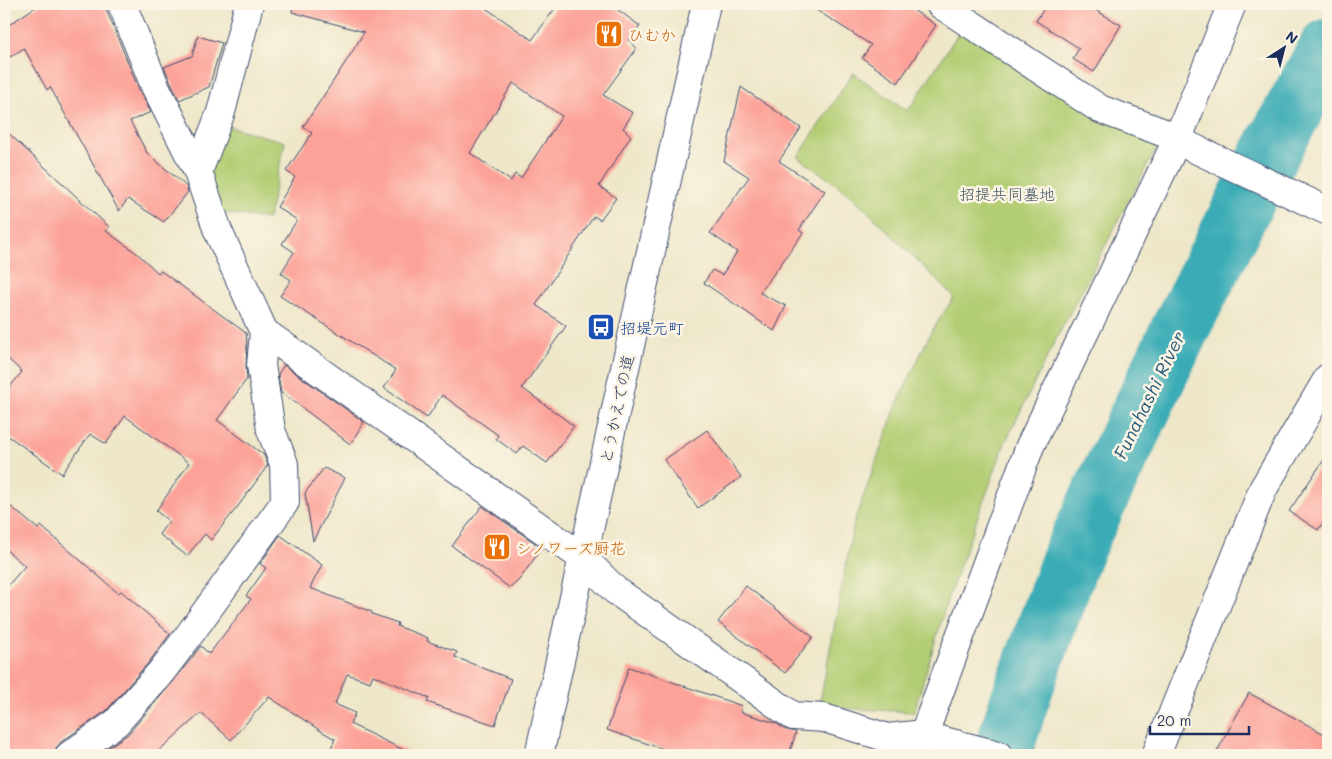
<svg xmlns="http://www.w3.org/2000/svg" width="1332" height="759" viewBox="0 0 1332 759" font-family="Mali,'Klee One',sans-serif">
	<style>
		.green { fill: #b2cd73; stroke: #667e68 }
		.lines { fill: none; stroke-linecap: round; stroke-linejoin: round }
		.river { stroke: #3bacb6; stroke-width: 59 }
		.building { fill: #fca299; fill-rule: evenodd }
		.street-casing { stroke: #3b4b6e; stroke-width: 30 }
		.secondary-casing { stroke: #3b4b6e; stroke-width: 30 }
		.street { stroke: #fff; stroke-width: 28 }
		.secondary { stroke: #fff; stroke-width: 28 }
		.labels { text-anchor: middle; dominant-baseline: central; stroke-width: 5; stroke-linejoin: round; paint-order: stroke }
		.food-label { font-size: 16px; fill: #c56008; stroke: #fcf5e5; text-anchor: start }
		.park-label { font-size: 16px; fill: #415663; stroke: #fcf5e5 }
		.transit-label { font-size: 16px; fill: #164399; stroke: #fcf5e5; text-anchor: start }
		.street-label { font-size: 16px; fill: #1b2f5e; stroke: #fcf5e5 }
		.water-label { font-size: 18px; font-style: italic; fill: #265b7d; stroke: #fcf5e5 }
	</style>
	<rect width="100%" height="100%" fill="#fcf5e5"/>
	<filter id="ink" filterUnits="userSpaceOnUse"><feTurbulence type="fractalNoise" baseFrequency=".02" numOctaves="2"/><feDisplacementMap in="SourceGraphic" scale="10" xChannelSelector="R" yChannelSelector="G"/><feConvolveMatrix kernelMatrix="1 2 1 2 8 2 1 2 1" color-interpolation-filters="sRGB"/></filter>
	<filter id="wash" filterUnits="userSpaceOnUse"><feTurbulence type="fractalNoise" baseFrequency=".0096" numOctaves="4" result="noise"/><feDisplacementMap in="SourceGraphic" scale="20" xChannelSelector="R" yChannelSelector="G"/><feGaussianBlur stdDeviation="1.12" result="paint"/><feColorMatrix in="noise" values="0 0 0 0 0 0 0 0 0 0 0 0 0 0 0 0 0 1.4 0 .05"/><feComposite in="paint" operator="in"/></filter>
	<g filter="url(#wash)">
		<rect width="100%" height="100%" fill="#eee7c9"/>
		<g class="green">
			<path d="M961,29L1158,145L1052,347L1005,443L949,595L914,712L819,707L854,522L897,404L931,332L954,297L851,195L798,157L853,73L908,111Z"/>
			<path d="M224,125L285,142L268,219L219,212L205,175Z"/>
		</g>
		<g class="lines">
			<path class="river" d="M1002,755L1020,699L1073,553L1182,325L1269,155L1328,48"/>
		</g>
		<g id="blocks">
			<g class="building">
				<path d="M40,4H104L140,92L151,112L130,121L147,153L186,186L188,192L164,222L128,199L119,211L50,87L47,90L24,48L4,61V28Z"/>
				<path d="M293,4H480L532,40L558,4H610L640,26L629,41L637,48L603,95L633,113L623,128L631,136L599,186L616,198L600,220L594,216L536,305L566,326L522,388L574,426L547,463L523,446L517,454L496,439L498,435L442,395L427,418L384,388L396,370L280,296L291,280L281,273L294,252L282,244L297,220L277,207L295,177L286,171L312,133L303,127L351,54L364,32L292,12ZM513,83L562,116L521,178L515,174L511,181L470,153Z"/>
				<path d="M807,4H904L936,25L898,83L862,58L871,45Z"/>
				<path d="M1047,4H1085L1121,25L1094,72L1073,59L1079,48L1036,21Z"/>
				<path d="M198,36L222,43L209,87L179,100L164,67L192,56Z"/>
				<path d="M741,87L801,128L779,161L825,191L799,230L803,233L760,293L786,306L774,331L704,283L712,270L722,275L737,252L710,233L749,177L724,161Z"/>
				<path d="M4,129L109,227L106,231L138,254L158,273L161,271L246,333L247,345L246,367L247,379L217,420L264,455L268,465L239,505L211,540L205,534L187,556L159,534L169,521L156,511L189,463L125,416L106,444L90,434L62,474L4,433V394L22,372L4,355Z"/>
				<path d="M284,365L364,422L350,444L296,403L281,393L278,374Z"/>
				<path d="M707,430L741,477L698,508L664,460Z"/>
				<path d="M1328,454V515L1318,530L1289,511Z"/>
				<path d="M324,468L345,478L313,541L305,493Z"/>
				<path d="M4,501L38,529L41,526L118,593L121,591L170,634L149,662L106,711L61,742L56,748L55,755H4V590L25,566L4,548Z"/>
				<path d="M482,506L542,548L519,580L510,588L452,546Z"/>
				<path d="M280,535L322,565L310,588L372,612V614L398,623L397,626L428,638L427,641L457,652L455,657L511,679L495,725L427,702L429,698L373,675L370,682L347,674L335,704L355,713L350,724L414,755H328L335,739L321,731L269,697L231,740L201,713L154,755H97L128,734L173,682L201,646L209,654L251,599L246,596L266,568L260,564Z"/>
				<path d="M746,586L813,637L785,673L718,622Z"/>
				<path d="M629,667L742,706L740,712L776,723L784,729L796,732L789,755H681L607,730Z"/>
				<path d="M1249,693L1328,736V755H1215Z"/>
			</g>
		</g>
	</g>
	<g filter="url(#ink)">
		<use href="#blocks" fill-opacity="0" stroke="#3b4b6e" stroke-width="1"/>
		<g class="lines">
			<g class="street-casing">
				<g id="street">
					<path d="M940,4L1100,109L1178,138L1191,147L1328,211"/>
					<path d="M198,172L221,112L249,4"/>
					<path d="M264,332L583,558L615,590L793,716L824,718L888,738L924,734L940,740L998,755"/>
					<path d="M70,755L116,723L161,672L187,638L285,502L284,464L271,430L261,365L264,332L218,231L198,172L155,86L122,4"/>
					<path d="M915,755L924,734L1030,446L1178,138L1232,4"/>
					<path d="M1156,755L1263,489L1328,378"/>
				</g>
			</g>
			<g class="secondary-casing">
				<path id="secondary" d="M539,755L706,4"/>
			</g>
			<use href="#street" class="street"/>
			<use href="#secondary" class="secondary"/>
		</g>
	</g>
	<defs>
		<g id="restaurant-square" transform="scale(1.4375)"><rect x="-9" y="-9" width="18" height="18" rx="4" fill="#e8710a" stroke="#fcf5e5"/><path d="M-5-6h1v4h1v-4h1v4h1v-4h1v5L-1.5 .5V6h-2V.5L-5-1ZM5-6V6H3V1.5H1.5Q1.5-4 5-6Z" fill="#fff"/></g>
		<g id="bus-square" transform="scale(1.4375)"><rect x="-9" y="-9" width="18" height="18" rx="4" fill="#1a4fb4" stroke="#fcf5e5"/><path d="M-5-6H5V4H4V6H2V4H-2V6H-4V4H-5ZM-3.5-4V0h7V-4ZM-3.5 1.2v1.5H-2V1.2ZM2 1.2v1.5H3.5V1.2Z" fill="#fff"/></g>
	</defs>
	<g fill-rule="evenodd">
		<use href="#restaurant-square" x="609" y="34"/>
		<use href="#bus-square" x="601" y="327"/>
		<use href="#restaurant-square" x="497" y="547"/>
	</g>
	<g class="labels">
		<g class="food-label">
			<text x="628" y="34">ひむか</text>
			<text x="516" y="547">シノワーズ厨花</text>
		</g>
		<g class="park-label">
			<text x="1007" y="193">招提共同墓地</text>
		</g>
		<g class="transit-label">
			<text x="620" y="327">招堤元町</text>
		</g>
		<g class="street-label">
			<text transform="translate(616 409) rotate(-78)">とうかえでの道</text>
		</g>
		<g class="water-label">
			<text transform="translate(1149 395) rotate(-64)">Funahashi River</text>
		</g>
	</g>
	<rect width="1332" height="759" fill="none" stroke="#fcf5e5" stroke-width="20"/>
	<g transform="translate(1284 48) rotate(36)" stroke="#fcf5e5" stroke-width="4" paint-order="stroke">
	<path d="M0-4L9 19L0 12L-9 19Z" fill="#1b2f5e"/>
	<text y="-8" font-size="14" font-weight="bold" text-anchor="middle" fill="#1b2f5e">N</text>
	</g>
	<path d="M1150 726v8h99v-8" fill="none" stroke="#1b2f5e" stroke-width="2.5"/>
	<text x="1157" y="726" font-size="15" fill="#1b2f5e" stroke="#fcf5e5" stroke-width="4" paint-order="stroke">20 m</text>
</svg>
